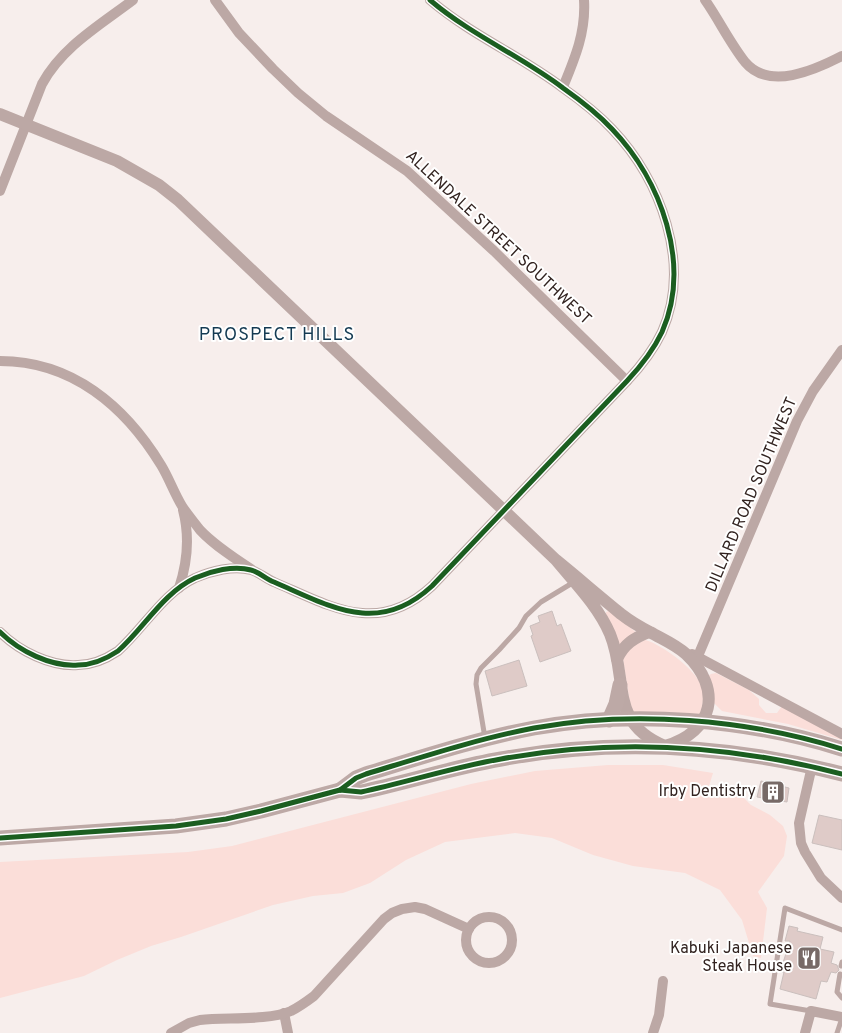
<svg xmlns="http://www.w3.org/2000/svg" width="842" height="1033" viewBox="0 0 842 1033" font-family="Overpass,sans-serif">
	<style>
		.green { fill: #fbded9 }
		.building { fill: #dfcbc8; stroke: #cabfbd }
		.lines { fill: none; stroke-linecap: round; stroke-linejoin: round }
		.service { stroke: #bca8a5; stroke-width: 5 }
		.minor { stroke: #bca8a5; stroke-width: 10 }
		.tertiary { stroke: #bca8a5; stroke-width: 12 }
		.primary { stroke: #bda9a6; stroke-width: 15 }
		.cycleway-casing { stroke: #fff; stroke-width: 8 }
		.cycleway { stroke: #1b5e20; stroke-width: 5 }
		.labels { text-anchor: middle; dominant-baseline: central; stroke-width: 4; stroke-linejoin: round; paint-order: stroke }
		.street-label { font-size: 16px; fill: #322320; stroke: #fff }
		.poi-label { font-size: 16px; fill: #322320; stroke: #fff; text-anchor: end }
		.neighbourhood-label { font-size: 18px; letter-spacing: 1px; fill: #143a52; stroke: #fff }
	</style>
	<rect width="100%" height="100%" fill="#f7eeec"/>
	<g class="green">
		<path d="M609,611L637,633L620,646L606,614V612Z"/>
		<path d="M645,640C662,644 701,673 703,691C704,698 702,708 701,715L633,713L631,710L623,659L625,650Z"/>
		<path d="M716,673L749,690L759,699V705L766,713H777L782,706L842,738V740L788,724L722,711L713,702L708,676L711,674Z"/>
		<path d="M608,765H663L713,773L709,786L742,796L751,805L770,815L783,826L787,836L784,856L758,892L767,908L761,958L753,956L742,920L720,890L685,873L633,866L593,855L552,838L515,833L445,842L406,860L370,883L343,893L313,896L273,905L181,937L151,946L117,960L84,976L0,998V862L188,852L232,846L471,784L535,771Z"/>
	</g>
	<g class="building">
		<path d="M552,611L557,626L561,624L571,651L540,662L531,636L533,635L530,626L540,622L538,616Z"/>
		<path d="M519,660L527,686L492,696L485,671Z"/>
		<path d="M761,781L789,788L787,802L757,797Z"/>
		<path d="M819,815L842,820V850L812,843Z"/>
		<path d="M789,926L798,928L797,931L823,937L820,949L834,952L831,963L837,965L839,970L836,973L831,972L827,982L821,981L816,999L780,989L784,972H780L790,941H785Z"/>
	</g>
	<g class="lines">
		<g class="service">
			<path d="M485,738L476,684L477,675L481,668L499,650L519,628L526,616L541,602L574,582"/>
			<path d="M841,966L842,962"/>
			<path d="M840,974L837,992L842,998"/>
			<path d="M811,1011L770,1004L785,908L842,930"/>
			<path d="M837,1033L842,1018"/>
		</g>
		<g class="minor">
			<path d="M215,0L239,33L273,69L298,93L326,116L407,171L494,251L627,381"/>
			<path d="M705,0C719,20 730,43 745,62C769,91 815,70 842,56"/>
			<path d="M563,87C575,58 586,32 584,0"/>
			<path d="M0,191L42,84C62,47 100,25 133,0"/>
			<path d="M0,361C72,361 125,406 161,465C169,478 174,493 182,506C187,514 194,522 200,530C214,545 234,558 251,569"/>
			<path d="M179,588C188,561 190,537 183,510"/>
			<path d="M0,632C19,651 51,667 78,665C93,665 106,659 118,651C144,628 163,593 195,578C211,571 234,565 251,570C259,572 266,579 274,582C332,607 378,636 432,586L627,381C641,366 653,351 662,332C692,264 661,180 612,129C598,114 580,100 563,88C521,56 471,35 430,0"/>
			<path d="M692,654L842,734"/>
			<path d="M698,656L797,421L813,391L842,350"/>
			<path d="M812,766L799,823L801,843L805,852L821,878L842,898"/>
			<circle cx="489" cy="940" r="23"/>
			<path d="M284,1013L288,1033"/>
			<path d="M171,1033L189,1023L200,1020C227,1017 267,1021 291,1011C299,1007 306,1002 314,996L384,919L392,913L402,909L415,907L425,909L469,929"/>
			<path d="M653,1033L659,1015L663,981"/>
			<path d="M805,1033L811,1011L842,1017"/>
		</g>
		<g class="tertiary">
			<path d="M0,114L117,161L159,185L178,200L556,560C578,578 599,596 621,614C630,621 640,627 650,632C662,639 675,644 686,654C723,689 714,732 665,746C608,723 629,680 610,634C598,606 575,583 556,560"/>
			<path d="M617,659C624,644 634,638 649,632"/>
		</g>
		<g class="primary">
			<path d="M609,720L616,704L620,685"/>
			<path d="M340,790L356,778L366,774C422,757 477,739 534,728C632,710 747,719 842,749"/>
			<path d="M0,838L176,826L226,819L261,811L340,790L361,792C408,782 454,767 501,759C615,738 730,745 842,774"/>
		</g>
		<g class="cycleway-casing">
			<g id="cycleway">
				<path d="M0,632C19,651 51,667 78,665C93,665 106,659 118,651C144,628 163,593 195,578C211,571 234,565 251,570C259,572 266,579 274,582C332,607 378,636 432,586L627,381C641,366 653,351 662,332C692,264 661,180 612,129C598,114 580,100 563,88C521,56 471,35 430,0"/>
				<path d="M340,790L356,778L366,774C422,757 477,739 534,728C632,710 747,719 842,749"/>
				<path d="M0,838L176,826L226,819L261,811L340,790L361,792C408,782 454,767 501,759C615,738 730,745 842,774"/>
			</g>
		</g>
		<use href="#cycleway" class="cycleway"/>
	</g>
	<defs>
		<g id="building-square" transform="scale(1.25)"><rect x="-9" y="-9" width="18" height="18" rx="4" fill="#776a67" stroke="#fff"/><path d="M-4-6H4V6H1V3H-1V6H-4ZM-2.5-4.3h1.7v1.8h-1.7ZM.8-4.3h1.7v1.8H.8ZM-2.5-1h1.7V.8h-1.7ZM.8-1h1.7V.8H.8Z" fill="#fff"/></g>
		<g id="restaurant-square" transform="scale(1.25)"><rect x="-9" y="-9" width="18" height="18" rx="4" fill="#776a67" stroke="#fff"/><path d="M-5-6h1v4h1v-4h1v4h1v-4h1v5L-1.5 .5V6h-2V.5L-5-1ZM5-6V6H3V1.5H1.5Q1.5-4 5-6Z" fill="#fff"/></g>
	</defs>
	<g fill-rule="evenodd">
		<use href="#building-square" x="773" y="792"/>
		<use href="#restaurant-square" x="809" y="958"/>
	</g>
	<g class="labels">
		<g class="street-label">
			<text transform="translate(498 238) rotate(43)">ALLENDALE STREET SOUTHWEST</text>
			<text transform="translate(752 495) rotate(-67)">DILLARD ROAD SOUTHWEST</text>
		</g>
		<g class="poi-label">
			<text x="756" y="792">Irby Dentistry</text>
			<text x="792" y="949">Kabuki Japanese<tspan x="792" dy="18">Steak House</tspan></text>
		</g>
		<g class="neighbourhood-label">
			<text x="277" y="335">PROSPECT HILLS</text>
		</g>
	</g>
</svg>
